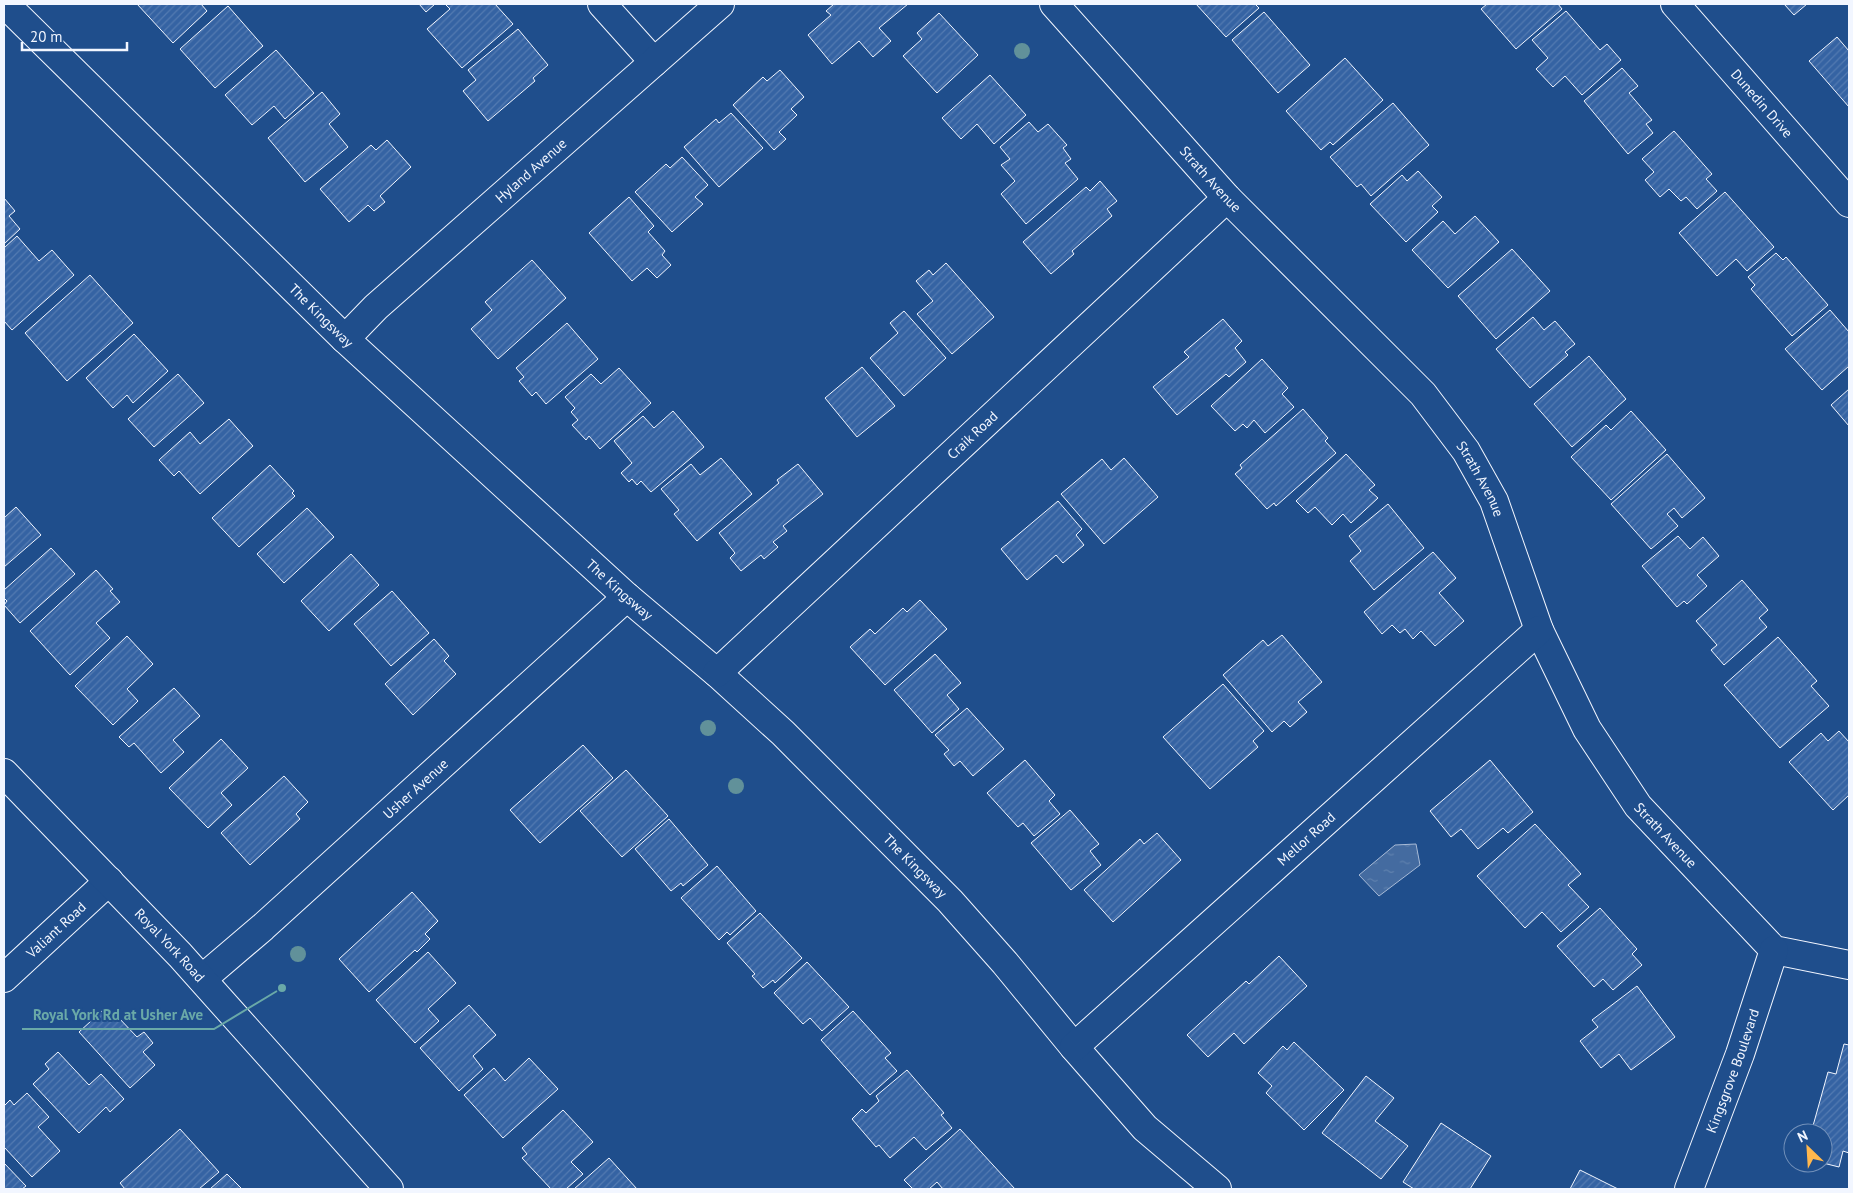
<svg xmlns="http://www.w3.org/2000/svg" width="1853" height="1193" viewBox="0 0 1853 1193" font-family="'PT Sans',sans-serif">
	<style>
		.water { fill: url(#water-ripples); stroke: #a8bbd7 }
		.building { fill: url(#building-hatch); stroke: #f2f6ff }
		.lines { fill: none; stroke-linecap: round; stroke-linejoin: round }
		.minor-casing { stroke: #f2f6ff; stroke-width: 30 }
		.major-casing { stroke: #f2f6ff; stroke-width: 30 }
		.minor { stroke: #1f4e8c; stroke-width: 28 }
		.major { stroke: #1f4e8c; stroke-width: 28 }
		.tree { fill: #61919a }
		.labels { text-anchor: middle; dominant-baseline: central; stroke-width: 4; stroke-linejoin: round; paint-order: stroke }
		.street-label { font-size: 14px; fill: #f2f6ff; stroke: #1f4e8c }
		.leader { fill: none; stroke: #6aa9a8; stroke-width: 2 }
		.callout-dot { fill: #6aa9a8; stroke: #1f4e8c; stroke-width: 2 }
		.callout-label { font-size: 15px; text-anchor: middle; font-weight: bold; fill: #6aa9a8; stroke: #1f4e8c; stroke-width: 4; stroke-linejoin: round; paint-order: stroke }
	</style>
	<defs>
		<pattern id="water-ripples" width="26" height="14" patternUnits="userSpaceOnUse" patternTransform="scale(1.25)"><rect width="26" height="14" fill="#446ba0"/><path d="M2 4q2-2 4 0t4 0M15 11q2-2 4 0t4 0" fill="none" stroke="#5f81ae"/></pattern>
		<pattern id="building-hatch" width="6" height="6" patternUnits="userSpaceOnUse" patternTransform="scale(1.25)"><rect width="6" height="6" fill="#3563a3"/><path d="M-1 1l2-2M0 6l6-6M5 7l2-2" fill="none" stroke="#537ab1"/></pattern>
	</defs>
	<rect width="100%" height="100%" fill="#1f4e8c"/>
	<path class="water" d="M1416,844L1420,865L1379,896L1359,875L1395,845Z"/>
	<g class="building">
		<path d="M137,4H201L207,11L173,43Z"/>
		<path d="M419,4H435L426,12Z"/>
		<path d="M445,4H495L513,24L462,68L427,29L450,9Z"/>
		<path d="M834,4H908L879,28L891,41L873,57L859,41L832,64L808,35L831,15L826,11Z"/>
		<path d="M1196,4H1255L1259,8L1226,37Z"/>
		<path d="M1487,4H1558L1562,9L1516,49L1481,9Z"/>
		<path d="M1784,4H1807L1794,15Z"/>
		<path d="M228,6L263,46L215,88L180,49Z"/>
		<path d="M1566,11L1600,50L1607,44L1621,60L1582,95L1565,76L1553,87L1536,69L1548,58L1532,40Z"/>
		<path d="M1264,12L1310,65L1278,93L1232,40Z"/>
		<path d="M939,13L978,55L937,93L903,56L922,39L917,33Z"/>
		<path d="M518,29L548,65L533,78L535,81L488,121L463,91L476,80L468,70Z"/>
		<path d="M1837,37L1849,51V107L1809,61Z"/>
		<path d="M276,50L314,93L285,119L274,106L252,125L225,95Z"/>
		<path d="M1345,58L1383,100L1333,145L1330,142L1321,150L1286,111Z"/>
		<path d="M1622,68L1638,86L1629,93L1652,120L1646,124L1653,133L1628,154L1584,101Z"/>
		<path d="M780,70L804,97L791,109L797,115L779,132L786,139L774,150L733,105L763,77L767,81Z"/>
		<path d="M990,75L1026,115L994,144L977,124L961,139L942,118Z"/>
		<path d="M322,92L340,114L329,124L348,147L305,182L268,138Z"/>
		<path d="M1393,103L1429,145L1371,196L1361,184L1357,187L1330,157Z"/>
		<path d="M731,113L763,148L719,187L684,147L716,119L719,123Z"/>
		<path d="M1029,122L1038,132L1048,124L1067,145L1063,148L1071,159L1065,163L1078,179L1026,224L1001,194L1015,181L1001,165L1010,159L1000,147Z"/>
		<path d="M1674,131L1712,174L1706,179L1717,191L1697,209L1686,197L1681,201L1669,189L1660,197L1645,180L1654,172L1642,159Z"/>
		<path d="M387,140L411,167L380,196L385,202L374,211L368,205L349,222L320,189L371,145L376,150Z"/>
		<path d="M682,157L708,185L695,197L703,204L672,232L635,192L666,164L670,168Z"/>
		<path d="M1418,171L1442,197L1432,206L1438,212L1406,242L1370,204L1402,175L1407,181Z"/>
		<path d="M1100,181L1117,201L1107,209L1112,216L1072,251L1074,254L1051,274L1023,242L1086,187L1090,191Z"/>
		<path d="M1725,192L1774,247L1747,271L1736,259L1717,276L1679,233Z"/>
		<path d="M629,197L654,226L648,232L665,251L662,255L671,265L657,278L647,268L632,281L589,233Z"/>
		<path d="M4,198L15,211L9,216L20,229L4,244Z"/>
		<path d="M1475,216L1499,242L1448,288L1412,250L1443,221L1455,234Z"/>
		<path d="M17,236L39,261L52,250L74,275L12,330L4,321V248Z"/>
		<path d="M1512,249L1550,291L1496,339L1458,296Z"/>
		<path d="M1776,253L1783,260L1786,257L1828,305L1792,336L1751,289L1755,285L1748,277Z"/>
		<path d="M532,260L566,298L498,359L471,329L492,310L485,302Z"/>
		<path d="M946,263L994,317L952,354L917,314L933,301L916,281L929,270L933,275Z"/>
		<path d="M90,275L133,323L67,381L25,333Z"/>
		<path d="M1830,310L1849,332V366L1822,390L1785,349Z"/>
		<path d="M904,311L946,358L904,396L870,358L898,333L890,323Z"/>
		<path d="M1533,317L1544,330L1555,321L1575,344L1565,352L1568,355L1530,388L1496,349Z"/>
		<path d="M1223,319L1242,341L1235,348L1246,362L1229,377L1226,374L1177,415L1153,387L1189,357L1184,352Z"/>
		<path d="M567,323L598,359L546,404L536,392L532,396L519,381L524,377L516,368Z"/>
		<path d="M134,334L168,371L133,403L127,395L113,408L86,378Z"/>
		<path d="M1589,356L1626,399L1572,447L1534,404Z"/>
		<path d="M1262,359L1288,388L1282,394L1294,407L1265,433L1254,420L1247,428L1243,424L1235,431L1211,406Z"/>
		<path d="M862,367L895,406L857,437L825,398Z"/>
		<path d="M619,368L651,403L600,449L589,436L586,440L572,425L578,420L571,412L575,408L565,397L591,374L601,384Z"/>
		<path d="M178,374L204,403L154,447L128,419Z"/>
		<path d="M1849,389V426L1831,405Z"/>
		<path d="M1303,409L1328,438L1325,441L1336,453L1276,506L1274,503L1267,509L1235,474L1242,468L1240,465Z"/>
		<path d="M673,411L704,447L651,492L641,481L637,485L632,479L629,482L621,473L632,463L614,441L643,416L654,428Z"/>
		<path d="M1631,411L1666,450L1611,500L1571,457L1606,425L1611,430Z"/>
		<path d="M229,419L253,446L200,494L179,471L174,476L159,460L190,432L200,444Z"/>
		<path d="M1346,454L1375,485L1369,490L1378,498L1351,523L1343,514L1332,525L1315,507L1308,513L1296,501Z"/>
		<path d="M1667,454L1705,498L1682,518L1674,508L1667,514L1678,526L1651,549L1611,504Z"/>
		<path d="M721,458L752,494L697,541L674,514L679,510L661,489L691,464L700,475Z"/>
		<path d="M1124,458L1158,497L1104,544L1061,494L1102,459L1111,470Z"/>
		<path d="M798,464L823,494L783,526L787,531L773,542L778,547L764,559L761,555L741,571L730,558L735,553L719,533L779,483L777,480Z"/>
		<path d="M270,465L294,491L292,493L295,496L239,547L212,518Z"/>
		<path d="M1058,501L1082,529L1076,535L1084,545L1063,563L1056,555L1027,580L1001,549Z"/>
		<path d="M1388,504L1424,548L1374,590L1350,561L1361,551L1349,536Z"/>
		<path d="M16,507L41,535L4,567V518Z"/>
		<path d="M307,508L334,537L284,583L257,554Z"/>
		<path d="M1678,536L1690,549L1703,537L1719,556L1697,575L1707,586L1687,604L1684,601L1677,607L1642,566Z"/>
		<path d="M51,548L75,574L20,623L4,605L7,601L4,598V590Z"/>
		<path d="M1433,552L1456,578L1439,593L1464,621L1435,646L1421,631L1413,639L1405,629L1400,633L1392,625L1382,634L1364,612Z"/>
		<path d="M351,554L379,585L329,631L301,601Z"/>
		<path d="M96,570L113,589L110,591L120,602L96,623L110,638L70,675L30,631Z"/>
		<path d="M1742,580L1768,610L1759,618L1767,627L1724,665L1711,650L1717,645L1696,621Z"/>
		<path d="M392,591L429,633L391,666L354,624Z"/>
		<path d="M920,600L947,629L885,685L850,647L870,629L875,634L903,608L907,612Z"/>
		<path d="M1282,635L1322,682L1298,702L1307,712L1290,727L1284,721L1272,732L1223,675L1263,640L1268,646Z"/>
		<path d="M127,636L153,664L127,689L138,701L113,725L75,686Z"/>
		<path d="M1778,637L1817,681L1811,686L1829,706L1780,748L1724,685Z"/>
		<path d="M434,639L449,656L444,661L456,674L413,715L385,684Z"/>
		<path d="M935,654L961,683L947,695L959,709L932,733L894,690Z"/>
		<path d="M1223,684L1264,731L1253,741L1258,747L1210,789L1163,737Z"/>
		<path d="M174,688L200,716L173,740L184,752L161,773L134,743L129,747L119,737Z"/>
		<path d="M967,708L1004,749L973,776L960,761L954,766L944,754L949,750L935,735Z"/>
		<path d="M1839,731L1849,742V795L1833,810L1789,762L1821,733L1828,741Z"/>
		<path d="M221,739L248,768L221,793L232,805L208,828L169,788Z"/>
		<path d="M583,745L613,778L540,843L510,810Z"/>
		<path d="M1025,760L1055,795L1049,801L1060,814L1034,836L1023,823L1018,827L987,793Z"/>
		<path d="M1490,760L1533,812L1508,833L1503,828L1478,849L1461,829L1451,837L1430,811Z"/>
		<path d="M626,770L668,816L622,857L580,811Z"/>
		<path d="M284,776L308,802L296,814L300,819L250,865L221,833Z"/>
		<path d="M1070,810L1099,844L1090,851L1101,865L1071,890L1031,843Z"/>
		<path d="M669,819L708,865L683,886L681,883L671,891L635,849Z"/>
		<path d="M1535,824L1581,874L1568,885L1589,907L1561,932L1542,912L1525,928L1477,876Z"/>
		<path d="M1157,833L1181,860L1113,922L1084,890L1140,839L1144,844Z"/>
		<path d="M717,866L756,911L730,935L727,932L719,940L681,898Z"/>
		<path d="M412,892L438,921L425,934L430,939L417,952L415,950L369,992L339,959Z"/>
		<path d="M1600,908L1637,949L1632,954L1642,965L1613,990L1603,979L1594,987L1557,946Z"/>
		<path d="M760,913L802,958L775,983L773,980L763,988L752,976L755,974L727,943Z"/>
		<path d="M428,952L456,983L428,1009L439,1021L415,1043L376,1000Z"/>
		<path d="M1279,956L1307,986L1244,1044L1234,1033L1208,1057L1187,1035L1246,981L1249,984Z"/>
		<path d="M807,962L849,1007L822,1031L810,1018L803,1024L774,993Z"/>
		<path d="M1637,986L1675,1037L1631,1070L1619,1054L1601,1068L1580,1041L1598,1027L1592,1020Z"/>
		<path d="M469,1005L496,1035L473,1056L483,1069L459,1091L420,1048Z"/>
		<path d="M103,1010L112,1020L117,1016L137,1037L144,1032L153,1043L143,1052L155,1065L130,1088L79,1032Z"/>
		<path d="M853,1011L891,1053L885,1058L897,1071L870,1095L821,1040Z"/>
		<path d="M1294,1042L1344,1090L1304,1130L1266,1093L1272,1086L1258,1073L1283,1046L1287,1050Z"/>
		<path d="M1844,1044L1849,1045V1153L1843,1151L1839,1167L1823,1163V1133H1811L1828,1072L1836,1074Z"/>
		<path d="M58,1052L89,1085L101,1074L124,1099L110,1112L106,1107L79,1133L33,1084L49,1069L45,1064Z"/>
		<path d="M529,1058L558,1089L503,1138L464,1095L494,1068L505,1081Z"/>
		<path d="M907,1070L944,1113L941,1115L952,1128L926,1150L914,1137L890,1158L879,1145L876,1147L852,1119L862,1109L866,1113L879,1101L876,1096Z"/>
		<path d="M1366,1076L1394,1098L1375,1121L1408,1146L1381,1179L1322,1133Z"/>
		<path d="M27,1093L49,1117L38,1127L60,1151L32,1177L4,1147V1106L10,1100L14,1105Z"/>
		<path d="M563,1110L593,1142L571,1162L583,1174L566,1189H551L522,1158L527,1154L522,1148Z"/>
		<path d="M1441,1123L1491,1156L1470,1189H1414L1403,1182Z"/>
		<path d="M180,1129L219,1172L199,1189H125L120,1183Z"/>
		<path d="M960,1129L1015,1189H943L937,1182L929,1189H913L904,1180Z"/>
		<path d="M609,1158L637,1189H574Z"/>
		<path d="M4,1163L26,1186L22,1189H4Z"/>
		<path d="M1580,1170L1618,1189H1570Z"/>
		<path d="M227,1174L242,1189H210Z"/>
	</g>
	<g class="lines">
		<g class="minor-casing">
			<g id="minor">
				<path id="s1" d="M5,4L345,339L627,597L717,673L783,733L950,901L1005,963L1074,1047L1145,1128L1217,1189"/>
				<path d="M602,4L654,62"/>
				<path id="s2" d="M1054,4L1227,198L1423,394L1466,451L1494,501L1539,630L1587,729L1638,806L1774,950L1849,965"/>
				<path id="s3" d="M1675,4L1849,203"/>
				<path id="s4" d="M345,339L376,307L720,4"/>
				<path id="s5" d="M717,673L1227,198"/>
				<path id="s6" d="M4,978L109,881"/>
				<path id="s7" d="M202,979L263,927L627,597"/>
				<path id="s8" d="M1074,1047L1539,630"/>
				<path id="s9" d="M1689,1189L1740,1054L1774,950"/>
			</g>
		</g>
		<g class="major-casing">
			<g id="major">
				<path id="s10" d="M4,773L180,955L389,1189"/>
			</g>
		</g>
		<use href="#minor" class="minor"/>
		<use href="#major" class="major"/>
	</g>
	<g class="tree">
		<circle cx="1022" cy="51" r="8"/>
		<circle cx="708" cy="728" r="8"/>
		<circle cx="736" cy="786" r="8"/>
		<circle cx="298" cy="954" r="8"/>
	</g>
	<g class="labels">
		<g class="street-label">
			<text stroke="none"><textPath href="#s3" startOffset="132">Dunedin Drive</textPath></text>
			<text stroke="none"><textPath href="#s4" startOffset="251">Hyland Avenue</textPath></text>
			<text stroke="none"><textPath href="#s2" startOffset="235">Strath Avenue</textPath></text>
			<text stroke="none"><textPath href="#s1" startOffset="444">The Kingsway</textPath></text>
			<text stroke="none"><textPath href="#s5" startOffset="349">Craik Road</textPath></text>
			<text stroke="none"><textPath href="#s2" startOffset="640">Strath Avenue</textPath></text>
			<text stroke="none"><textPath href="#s1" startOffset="849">The Kingsway</textPath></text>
			<text stroke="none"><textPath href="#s7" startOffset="286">Usher Avenue</textPath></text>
			<text stroke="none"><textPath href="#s2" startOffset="1045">Strath Avenue</textPath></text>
			<text stroke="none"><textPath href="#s8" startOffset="312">Mellor Road</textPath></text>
			<text stroke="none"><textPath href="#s1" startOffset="1254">The Kingsway</textPath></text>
			<text stroke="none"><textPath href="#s6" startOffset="71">Valiant Road</textPath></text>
			<text stroke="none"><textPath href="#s10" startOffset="239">Royal York Road</textPath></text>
			<text stroke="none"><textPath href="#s9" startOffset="126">Kingsgrove Boulevard</textPath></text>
		</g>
	</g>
	<path class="leader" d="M282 988L214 1029H22"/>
	<circle class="callout-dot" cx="282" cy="988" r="5"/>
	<g class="callout-label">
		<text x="118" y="1020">Royal York Rd at Usher Ave</text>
	</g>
	<rect width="1853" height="1193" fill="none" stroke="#f2f6ff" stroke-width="10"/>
	<g transform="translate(1808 1148) rotate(335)"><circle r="24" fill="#1f4e8c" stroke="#7391ba"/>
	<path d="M0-4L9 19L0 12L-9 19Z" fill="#ffb74d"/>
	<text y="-8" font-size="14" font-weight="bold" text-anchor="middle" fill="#f2f6ff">N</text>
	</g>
	<path d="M22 42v8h105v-8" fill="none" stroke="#f2f6ff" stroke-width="2.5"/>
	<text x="30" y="42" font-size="15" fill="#f2f6ff" stroke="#1f4e8c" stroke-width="4" paint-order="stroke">20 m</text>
</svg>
